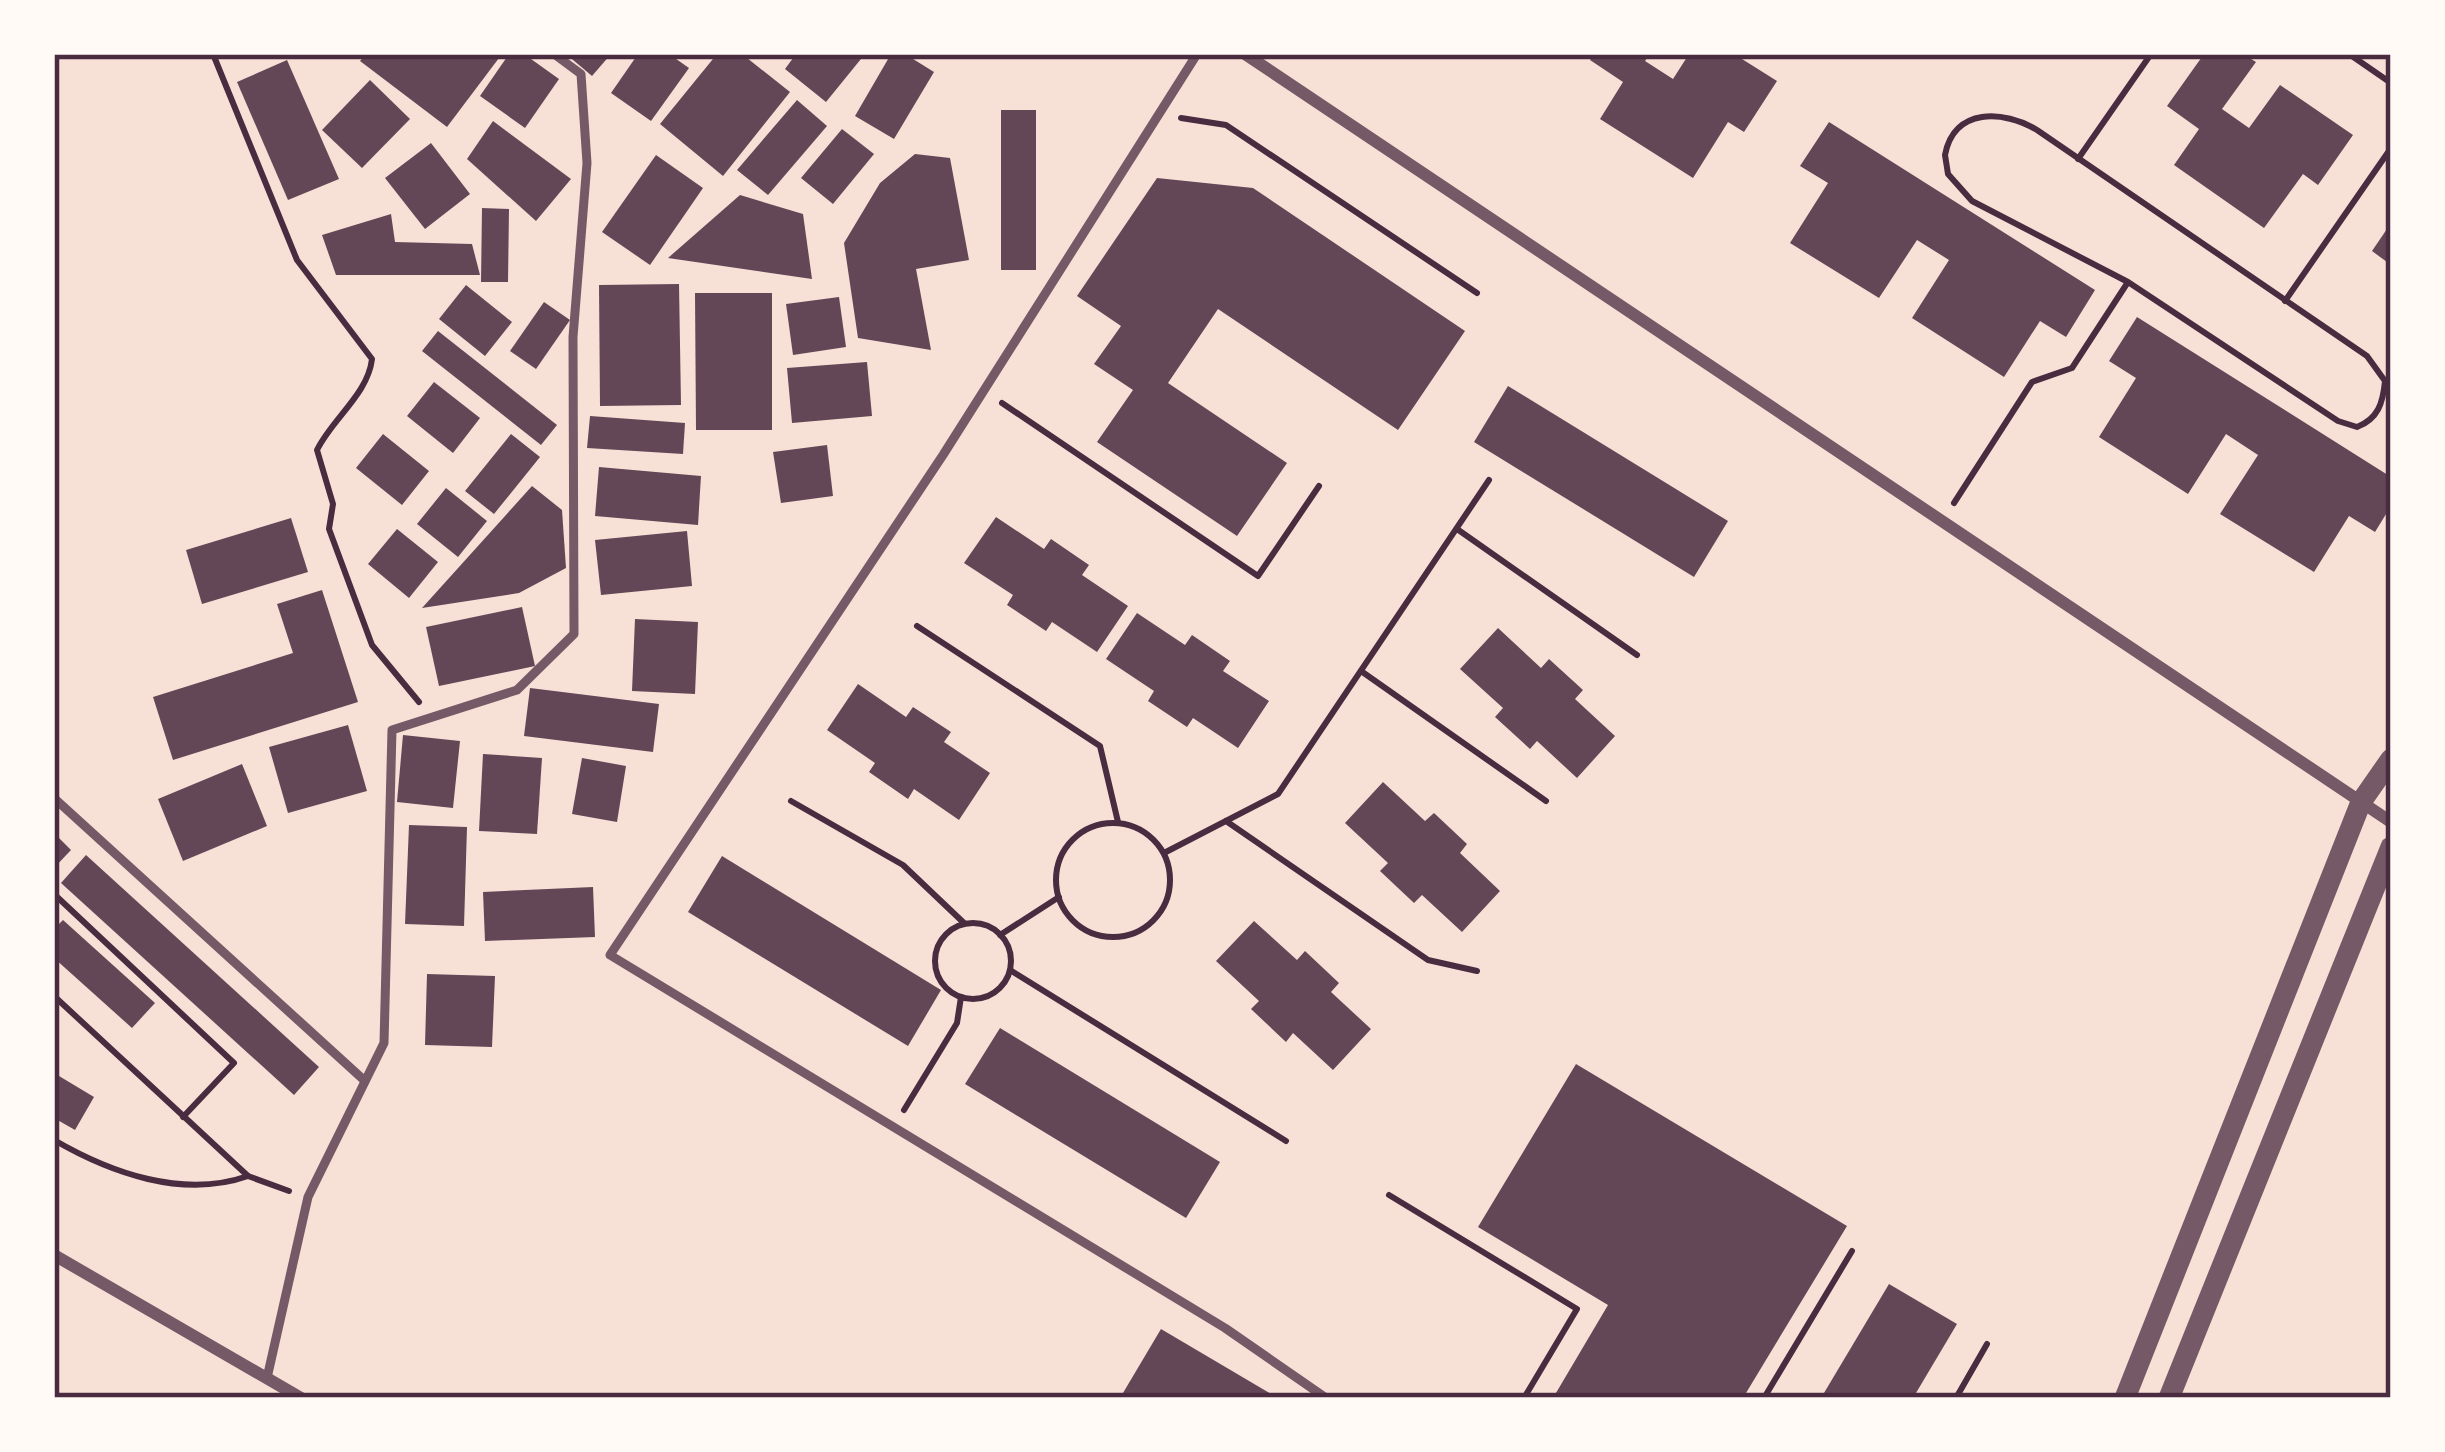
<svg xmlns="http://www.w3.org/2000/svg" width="2445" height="1452" viewBox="0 0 2445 1452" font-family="Ubuntu,sans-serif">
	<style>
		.building { fill: #644757 }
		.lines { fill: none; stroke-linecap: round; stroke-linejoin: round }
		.path { stroke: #4a2c40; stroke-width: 6 }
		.service { stroke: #755966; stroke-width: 9 }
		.minor { stroke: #755966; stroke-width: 12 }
		.tertiary { stroke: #755966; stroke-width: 21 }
		.neatline { fill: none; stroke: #4a2c40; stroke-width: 4.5 }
	</style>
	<rect width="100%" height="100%" fill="#f7e1d7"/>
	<g class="building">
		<path d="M366,54H502L447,127L360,61Z"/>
		<path d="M509,54H524L559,79L525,128L480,96Z"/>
		<path d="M566,54H611L592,76Z"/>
		<path d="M638,54H669L689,68L651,121L611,93Z"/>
		<path d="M717,54H742L790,92L723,176L660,124Z"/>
		<path d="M796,54H865L826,102L785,69Z"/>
		<path d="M891,54H905L934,72L894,139L855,116Z"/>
		<path d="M1594,54H1650L1645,61L1673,79L1689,54H1734L1777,81L1744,132L1728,122L1693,178L1600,119L1623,82L1590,60Z"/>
		<path d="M2204,54H2243L2256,62L2222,109L2249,128L2280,85L2353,135L2318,185L2303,174L2264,228L2174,165L2199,129L2167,106Z"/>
		<path d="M287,60L339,179L288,200L237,82Z"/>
		<path d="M370,80L410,119L362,168L322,130Z"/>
		<path d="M797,100L827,126L768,195L737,170Z"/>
		<rect x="1001" y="110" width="35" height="160"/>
		<path d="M493,121L571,179L536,221L467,159Z"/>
		<path d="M1829,122L2095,290L2066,337L2040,321L2004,377L1912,318L1949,260L1917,240L1879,298L1790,243L1828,183L1800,166Z"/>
		<path d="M842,129L874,154L833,204L801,178Z"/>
		<path d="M431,143L470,194L425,229L385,178Z"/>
		<path d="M915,154L950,158L969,260L916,269L931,350L858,338L844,243L880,183Z"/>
		<path d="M656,155L703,188L650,265L602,232Z"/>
		<path d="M1157,178L1253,188L1465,331L1398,430L1218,309L1168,383L1287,463L1237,536L1097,442L1133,390L1094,364L1121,326L1077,296Z"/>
		<path d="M740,195L803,214L812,279L668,258Z"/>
		<path d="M482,208L509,209L508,282H481Z"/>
		<path d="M391,214L395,242L472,244L480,275H336L322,235Z"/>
		<path d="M2391,223V265L2372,251Z"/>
		<path d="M679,284L681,405L600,406L599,285Z"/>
		<path d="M466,285L512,322L485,356L439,319Z"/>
		<path d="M695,293H772V430H696Z"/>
		<path d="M839,297L846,347L793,355L786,304Z"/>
		<path d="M544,302L570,320L536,369L510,351Z"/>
		<path d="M2137,317L2391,477V506L2375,532L2349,516L2314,572L2220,514L2258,455L2226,434L2188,494L2099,437L2136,378L2109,361Z"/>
		<path d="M438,331L557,425L541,445L422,351Z"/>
		<path d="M867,362L872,416L792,423L787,368Z"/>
		<path d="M434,382L480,418L453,453L407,416Z"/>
		<path d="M1508,386L1728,521L1694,577L1474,442Z"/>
		<path d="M590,416L685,423L683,454L587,448Z"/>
		<path d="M383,434L429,471L402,505L356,468Z"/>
		<path d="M511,434L540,457L494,514L465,491Z"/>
		<path d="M827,445L833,496L781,503L773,452Z"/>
		<path d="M599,467L701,476L698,525L595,516Z"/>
		<path d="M532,486L562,510L566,568L519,593L422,608Z"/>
		<path d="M446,488L487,521L458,557L417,524Z"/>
		<path d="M996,517L1044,549L1051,539L1089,565L1082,575L1128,606L1097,652L1052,622L1046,631L1007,605L1013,595L964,563Z"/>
		<path d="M291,518L308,572L202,604L186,550Z"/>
		<path d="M397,529L438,562L409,598L368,564Z"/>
		<path d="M687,531L692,586L601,595L595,540Z"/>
		<path d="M322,590L358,702L173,760L153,697L293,653L277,604Z"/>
		<path d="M522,607L535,666L439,686L426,627Z"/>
		<path d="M1137,613L1185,645L1192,635L1230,661L1223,671L1269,701L1238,748L1193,718L1187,727L1148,701L1154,691L1106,659Z"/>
		<path d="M635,619L698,622L695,694L632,691Z"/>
		<path d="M1498,628L1541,668L1549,659L1583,690L1575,699L1615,736L1577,778L1537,741L1530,749L1495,717L1503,708L1460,669Z"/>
		<path d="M858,684L906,717L913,707L951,732L944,742L990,773L959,820L914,789L908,799L869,772L875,763L827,730Z"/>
		<path d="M530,688L659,704L653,752L524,736Z"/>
		<path d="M348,725L367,791L288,813L269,747Z"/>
		<path d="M403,735L460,741L453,808L397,802Z"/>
		<path d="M483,754L542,758L537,834L479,831Z"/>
		<path d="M582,758L626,766L617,822L572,814Z"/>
		<path d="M242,764L267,826L183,861L158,799Z"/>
		<path d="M1383,782L1425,821L1434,813L1467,844L1460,853L1500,891L1462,932L1422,895L1414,903L1380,871L1388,863L1345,823Z"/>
		<path d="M409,825L467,827L464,926L405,924Z"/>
		<path d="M54,833L71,850L54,868Z"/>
		<path d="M86,855L319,1067L294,1095L61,883Z"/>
		<path d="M722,856L941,990L908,1046L688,912Z"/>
		<path d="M593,887L595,937L485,941L483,892Z"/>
		<path d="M63,920L155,1003L132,1028L54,958V929Z"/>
		<path d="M1254,921L1297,960L1305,951L1339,983L1331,992L1371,1029L1333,1070L1293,1033L1286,1042L1251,1009L1259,1001L1216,961Z"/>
		<path d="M427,974L495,976L492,1047L425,1045Z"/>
		<path d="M1000,1028L1220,1162L1186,1218L965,1084Z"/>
		<path d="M1576,1064L1847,1226L1743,1398H1553L1608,1305L1478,1227Z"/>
		<path d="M54,1073L94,1097L75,1130L54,1118Z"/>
		<path d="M1889,1284L1957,1324L1913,1398H1821Z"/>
		<path d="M1161,1329L1278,1398H1120Z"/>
	</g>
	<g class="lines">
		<g class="path">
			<path d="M213,54L297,260L372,359C368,394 332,419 317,450L333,504L329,529L372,645L419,702"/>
			<path d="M2349,54L2391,83"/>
			<path d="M1181,118L1226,125L1477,293"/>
			<path d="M2078,159L2151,54"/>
			<path d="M2285,301L2391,148"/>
			<path d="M1002,403L1258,576L1319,486"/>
			<path d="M1954,503L2032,382L2072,368L2128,282L2338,421L2357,427C2378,419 2383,403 2385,381L2367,356L2037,130C2004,110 1954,107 1945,155L1948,174L1972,201L2128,282"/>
			<path d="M1457,529L1637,655"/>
			<path d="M917,626L1100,746L1118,822"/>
			<path d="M1361,671L1546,801"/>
			<path d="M791,801L903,865L964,923"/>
			<path d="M1226,821L1428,960L1477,971"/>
			<circle cx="1113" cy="880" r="57"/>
			<path d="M1164,853L1278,794L1489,480"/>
			<path d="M54,894L234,1063L183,1117"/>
			<circle cx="973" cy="961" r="38"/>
			<path d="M1000,935L1059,897"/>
			<path d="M1010,970L1286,1141"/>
			<path d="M54,996L248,1176L289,1191"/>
			<path d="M904,1110L957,1023L961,997"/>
			<path d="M54,1140C111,1173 183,1199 248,1176"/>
			<path d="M1389,1195L1577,1309L1524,1398"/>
			<path d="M1764,1398L1852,1251"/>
			<path d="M1956,1398L1987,1344"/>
		</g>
		<g class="service">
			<path d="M1197,54L943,455L610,955L1225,1328L1326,1398"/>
			<path d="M54,798L365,1081"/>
			<path d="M267,1378L308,1197L384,1043L392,730L517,690L574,634L573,337L587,163L581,74L554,54"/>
		</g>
		<g class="minor">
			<path d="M1245,54L2391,822"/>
			<path d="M54,1255L301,1398"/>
		</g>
		<g class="tertiary">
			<path d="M2125,1398L2361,802L2391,759"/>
			<path d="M2169,1398L2391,847"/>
		</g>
	</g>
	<rect width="2445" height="1452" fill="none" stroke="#fffaf5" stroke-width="114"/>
	<rect x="57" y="57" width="2331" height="1338" class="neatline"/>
</svg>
